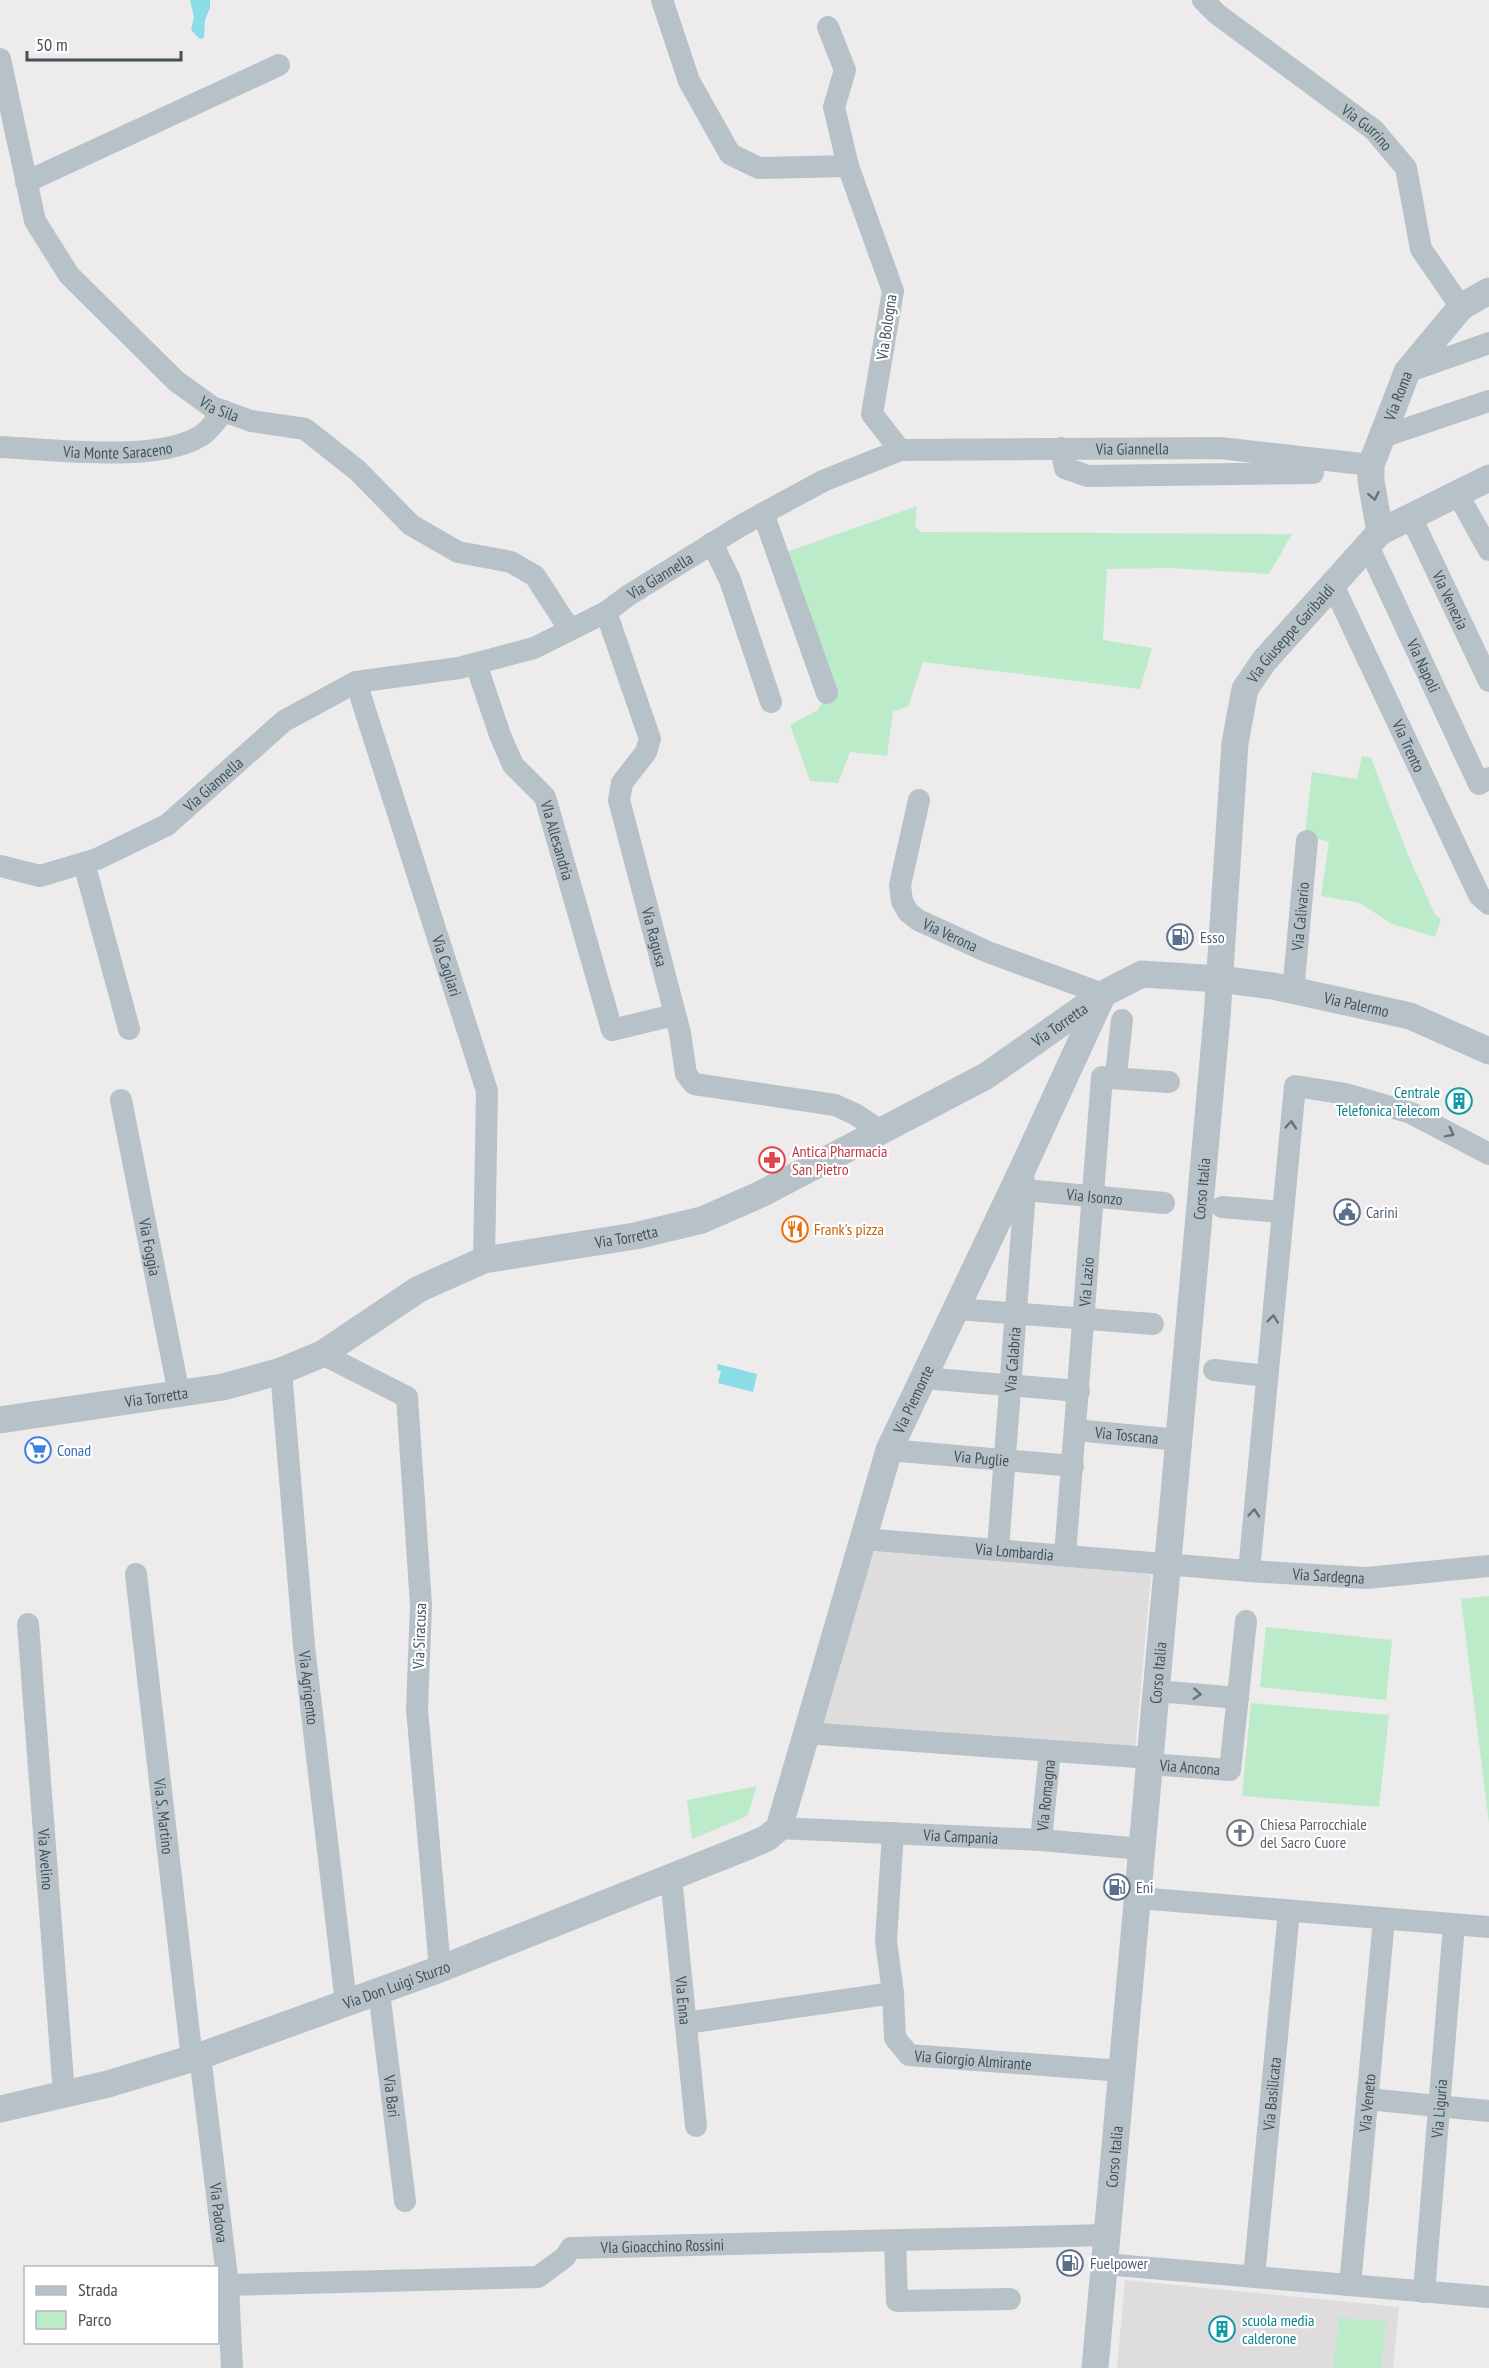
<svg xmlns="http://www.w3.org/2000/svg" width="1489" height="2368" viewBox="0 0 1489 2368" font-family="'PT Sans Narrow',sans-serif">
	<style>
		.education { fill: #dfdcdd }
		.green { fill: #bbebc8 }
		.water { fill: #8adde6 }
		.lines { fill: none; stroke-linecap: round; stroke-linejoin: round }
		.minor { stroke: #b7c2c8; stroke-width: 22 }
		.tertiary { stroke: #b7c2c8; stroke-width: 27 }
		.oneway { stroke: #67737a }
		.labels { text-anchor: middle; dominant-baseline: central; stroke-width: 4.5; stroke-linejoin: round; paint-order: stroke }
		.street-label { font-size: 16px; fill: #455158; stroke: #fff }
		.service-label { font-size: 16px; fill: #4e5e75; stroke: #fff; text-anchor: start }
		.culture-label { font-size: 16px; fill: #0d838f; stroke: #fff; text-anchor: end }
		.health-label { font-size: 16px; fill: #be3a42; stroke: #fff; text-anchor: start }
		.food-label { font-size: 16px; fill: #c56008; stroke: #fff; text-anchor: start }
		.shop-label { font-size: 16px; fill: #366cbe; stroke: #fff; text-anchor: start }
		.worship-label { font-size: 16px; fill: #5b616d; stroke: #fff; text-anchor: start }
	</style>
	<rect width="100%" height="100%" fill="#eeebec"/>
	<g class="education">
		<path d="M868,1551L1151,1574L1135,1752L820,1727Z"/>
		<path d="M1125,2280L1399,2307L1393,2368H1117Z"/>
	</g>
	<g class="green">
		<path d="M917,506L915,527L921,532L1292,534L1269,574L1171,568L1107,569L1103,640L1152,648L1140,689L923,662L908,707L893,711L887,756L850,752L838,783L810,781L790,725L818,710L827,693L778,555Z"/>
		<path d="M1362,756L1371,758L1410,860L1436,916L1441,919L1435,937L1392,924L1360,903L1321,896L1329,842L1305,835L1312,772L1357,779Z"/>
		<path d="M1489,1596V1823L1461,1599Z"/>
		<path d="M1266,1627L1392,1640L1386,1700L1260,1687Z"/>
		<path d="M1251,1703L1389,1715L1379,1807L1242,1796Z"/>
		<path d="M757,1786L748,1814L745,1817L692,1839L687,1800Z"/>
		<path d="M1339,2317L1386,2322L1381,2368H1333Z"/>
	</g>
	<g class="water">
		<path d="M190,0H210V8L205,20L204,38L200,39L191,30L194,17Z"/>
		<path d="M718,1364L757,1374L753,1392L718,1383L721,1371L717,1370Z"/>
	</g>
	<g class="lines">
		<g class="minor">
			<path d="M662,0L689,81L730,154L759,168L848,166"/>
			<path id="s1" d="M1203,0L1217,14L1374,130L1406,168L1421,249L1461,307"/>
			<path d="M828,27L845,70L834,107L848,166L893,291L872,414L900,450"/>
			<path id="s2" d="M0,59L35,221L69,275L176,381L212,407L251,421L305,429L357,470L411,525L458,552L511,562L535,576L570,630"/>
			<path d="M26,182L279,65"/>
			<path d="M1407,372L1489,343"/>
			<path d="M1382,437L1489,401"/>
			<path id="s3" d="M0,447C50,449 167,465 206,432C212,426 218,418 224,411"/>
			<path d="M1061,448L1065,468L1088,476L1313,473"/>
			<path d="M1457,493L1489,550"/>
			<path d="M763,513L827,693"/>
			<path id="s4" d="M1411,517L1489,681"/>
			<path d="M712,543L730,580L771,702"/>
			<path id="s5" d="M1368,546L1479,784L1489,778"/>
			<path id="s6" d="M1332,583L1479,895L1489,904"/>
			<path id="s7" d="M606,612L650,739L646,752L622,783L619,800L680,1033L686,1074L694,1084L835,1105L855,1114L879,1130"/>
			<path id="s8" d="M476,664L500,735L513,765L545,797L612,1030L674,1015"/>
			<path id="s9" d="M356,682L487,1091L484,1260"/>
			<path id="s10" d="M919,800L900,885L902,901L908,912L918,920L988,952L1103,994"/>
			<path d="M84,863L129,1029"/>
			<path id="s11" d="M0,866L40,876L97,859L167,825L284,721L356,682L459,668L534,648L606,612L629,595L742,525L823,481L900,450L1220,448L1371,465"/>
			<path id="s12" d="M1293,991L1307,841"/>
			<path d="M1110,1078L1169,1082"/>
			<path id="s13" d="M121,1100L179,1394"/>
			<path id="s14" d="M1025,1190L1164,1203"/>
			<path d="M1222,1207L1283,1212"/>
			<path d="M957,1309L1153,1324"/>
			<path d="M322,1354L407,1397L421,1605L417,1709L440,1969"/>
			<path d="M1214,1370L1267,1376"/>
			<path id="s15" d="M281,1371L304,1646L346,2003"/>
			<path d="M923,1378L1079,1391"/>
			<path id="s16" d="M1075,1430L1179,1440"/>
			<path id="s17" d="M889,1450L1073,1466"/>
			<path id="s18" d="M862,1539L1249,1571L1366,1578L1489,1566"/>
			<path id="s19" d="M998,1549L1025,1190L1022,1170"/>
			<path id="s20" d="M1065,1555L1102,1077L1110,1078L1116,1075L1122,1020"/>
			<path d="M1249,1571L1295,1086L1346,1094L1411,1113L1489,1154"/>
			<path id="s21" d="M136,1574L192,2059"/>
			<path id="s22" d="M28,1624L64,2094"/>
			<path d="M1157,1691L1238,1698"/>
			<path d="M805,1733L1150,1758"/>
			<path id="s23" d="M1150,1764L1230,1770L1246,1621"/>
			<path id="s24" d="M779,1828L1041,1840L1142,1849"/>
			<path id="s25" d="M893,1833L886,1941L893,1993L895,2038L909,2055L1122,2071"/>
			<path id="s26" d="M1041,1840L1050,1751"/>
			<path id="s27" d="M671,1877L696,2126"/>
			<path d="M1138,1898L1489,1927"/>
			<path id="s28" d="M379,1992L405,2201"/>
			<path d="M686,2023L893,1993"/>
			<path id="s29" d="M200,2056L228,2285L232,2368"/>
			<path d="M1367,2099L1489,2111"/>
			<path d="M895,2240L897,2301L1010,2299"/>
			<path d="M1104,2264L1489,2297"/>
			<path id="s30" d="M1254,2277L1289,1911"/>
			<path id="s31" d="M228,2285L538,2277L565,2257L571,2248L1107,2235"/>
			<path id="s32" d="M1350,2285L1384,1919"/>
			<path id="s33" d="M1424,2292L1454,1925"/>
		</g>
		<g class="tertiary">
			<path id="s34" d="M1380,532L1371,481V465L1407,372L1461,307L1489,291"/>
			<path id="s35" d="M0,1420L223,1387L281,1371L322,1354L419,1289L484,1260L635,1236L702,1220L761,1194L986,1076L1103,994L1142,974L1220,979L1273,986L1410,1016L1489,1051"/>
			<path id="s36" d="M0,2109L108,2084L200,2056L440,1969L749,1846L767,1838L779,1828L889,1450L1022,1170L1103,994"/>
			<path id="s37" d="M1095,2368L1217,1017L1235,743L1245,689L1264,661L1380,532L1489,478"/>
		</g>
	</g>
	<defs><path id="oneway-chevron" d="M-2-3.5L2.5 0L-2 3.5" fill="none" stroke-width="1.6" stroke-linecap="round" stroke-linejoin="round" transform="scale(1.5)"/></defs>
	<g class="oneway">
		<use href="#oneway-chevron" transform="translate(1374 496) rotate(79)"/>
		<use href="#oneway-chevron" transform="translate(1291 1125) rotate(-85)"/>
		<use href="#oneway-chevron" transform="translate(1450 1133) rotate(27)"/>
		<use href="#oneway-chevron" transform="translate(1273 1319) rotate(-84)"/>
		<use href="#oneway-chevron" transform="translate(1254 1513) rotate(-85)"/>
		<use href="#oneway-chevron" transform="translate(1197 1694) rotate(5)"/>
	</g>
	<defs>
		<g id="fuel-ring" transform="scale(1.35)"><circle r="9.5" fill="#fff" stroke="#5c6f8a" stroke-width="1.5"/><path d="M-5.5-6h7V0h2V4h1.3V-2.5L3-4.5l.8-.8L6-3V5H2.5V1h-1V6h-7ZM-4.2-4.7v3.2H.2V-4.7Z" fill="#5c6f8a"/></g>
		<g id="building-ring" transform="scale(1.35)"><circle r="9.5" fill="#fff" stroke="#0f9aa8" stroke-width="1.5"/><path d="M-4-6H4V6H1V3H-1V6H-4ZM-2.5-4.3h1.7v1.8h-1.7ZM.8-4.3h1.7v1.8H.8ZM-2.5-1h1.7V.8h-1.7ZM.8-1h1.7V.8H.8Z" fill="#0f9aa8"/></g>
		<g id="pharmacy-ring" transform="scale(1.35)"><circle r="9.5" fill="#fff" stroke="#e0444e" stroke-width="1.5"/><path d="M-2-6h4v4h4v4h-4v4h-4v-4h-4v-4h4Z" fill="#e0444e"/></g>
		<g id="civic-ring" transform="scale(1.35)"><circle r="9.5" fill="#fff" stroke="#5c6f8a" stroke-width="1.5"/><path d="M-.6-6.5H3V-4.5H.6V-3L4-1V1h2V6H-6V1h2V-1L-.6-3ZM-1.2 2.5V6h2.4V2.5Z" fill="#5c6f8a"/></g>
		<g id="restaurant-ring" transform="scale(1.35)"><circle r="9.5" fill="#fff" stroke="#e8710a" stroke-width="1.5"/><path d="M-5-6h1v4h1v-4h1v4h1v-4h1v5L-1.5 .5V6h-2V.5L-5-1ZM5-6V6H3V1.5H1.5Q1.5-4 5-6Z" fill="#e8710a"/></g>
		<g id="supermarket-ring" transform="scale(1.35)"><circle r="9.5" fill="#fff" stroke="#3f7fe0" stroke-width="1.5"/><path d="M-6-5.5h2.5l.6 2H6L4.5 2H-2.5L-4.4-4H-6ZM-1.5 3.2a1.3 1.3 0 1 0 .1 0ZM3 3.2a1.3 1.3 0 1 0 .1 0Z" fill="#3f7fe0"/></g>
		<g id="church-ring" transform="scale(1.35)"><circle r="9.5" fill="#fff" stroke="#6b7280" stroke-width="1.5"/><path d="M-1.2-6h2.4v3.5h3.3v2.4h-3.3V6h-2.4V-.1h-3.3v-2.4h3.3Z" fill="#6b7280"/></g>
	</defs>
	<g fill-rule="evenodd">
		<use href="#fuel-ring" x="1180" y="937"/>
		<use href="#building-ring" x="1459" y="1101"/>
		<use href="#pharmacy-ring" x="772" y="1160"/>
		<use href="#civic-ring" x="1347" y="1212"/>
		<use href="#restaurant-ring" x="795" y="1229"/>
		<use href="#supermarket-ring" x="38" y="1450"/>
		<use href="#church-ring" x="1240" y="1833"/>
		<use href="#fuel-ring" x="1117" y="1887"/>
		<use href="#fuel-ring" x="1070" y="2263"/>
		<use href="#building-ring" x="1222" y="2329"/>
	</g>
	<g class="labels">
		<g class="street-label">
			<text stroke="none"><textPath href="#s1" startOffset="208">Via Gurrino</textPath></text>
			<text transform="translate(886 327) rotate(-82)">Via Bologna</text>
			<text stroke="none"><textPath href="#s34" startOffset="142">Via Roma</textPath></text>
			<text stroke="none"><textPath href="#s2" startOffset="432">Via Sila</textPath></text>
			<text stroke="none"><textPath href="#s3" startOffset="118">Via Monte Saraceno</textPath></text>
			<text stroke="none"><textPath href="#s11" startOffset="1248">Via Giannella</textPath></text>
			<text stroke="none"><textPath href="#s11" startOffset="744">Via Giannella</textPath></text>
			<text stroke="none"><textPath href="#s4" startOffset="92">Via Venezia</textPath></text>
			<text stroke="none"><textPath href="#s37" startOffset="1758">Via Giuseppe Garibaldi</textPath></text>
			<text stroke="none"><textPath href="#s5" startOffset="132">Via Napoli</textPath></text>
			<text stroke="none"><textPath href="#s6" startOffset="180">Via Trento</textPath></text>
			<text stroke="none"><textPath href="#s11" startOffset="240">Via Giannella</textPath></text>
			<text stroke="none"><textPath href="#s8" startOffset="198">VIa Allesandria</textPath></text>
			<text stroke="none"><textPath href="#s12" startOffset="75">Via Calivario</textPath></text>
			<text stroke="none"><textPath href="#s10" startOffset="164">Via Verona</textPath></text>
			<text stroke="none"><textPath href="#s7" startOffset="346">Via Ragusa</textPath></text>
			<text stroke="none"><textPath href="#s9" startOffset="298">Via Cagliari</textPath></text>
			<text stroke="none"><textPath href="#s35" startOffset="1462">Via Palermo</textPath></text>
			<text stroke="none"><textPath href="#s35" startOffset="1148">Via Torretta</textPath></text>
			<text stroke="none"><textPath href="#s37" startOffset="1184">Corso Italia</textPath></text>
			<text stroke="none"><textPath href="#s14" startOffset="70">Via Isonzo</textPath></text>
			<text stroke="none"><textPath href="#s35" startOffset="662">Via Torretta</textPath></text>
			<text stroke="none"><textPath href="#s13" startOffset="150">Via Foggia</textPath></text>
			<text stroke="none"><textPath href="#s20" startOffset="274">Via Lazio</textPath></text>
			<text stroke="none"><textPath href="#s19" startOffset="190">Via Calabria</textPath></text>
			<text stroke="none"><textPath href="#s35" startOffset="158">Via Torretta</textPath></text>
			<text stroke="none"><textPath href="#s36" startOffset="1280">Via Piemonte</textPath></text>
			<text stroke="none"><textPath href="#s16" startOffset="52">Via Toscana</textPath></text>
			<text stroke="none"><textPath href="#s17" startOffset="93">Via Puglie</textPath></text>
			<text stroke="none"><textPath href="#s18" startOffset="153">Via Lombardia</textPath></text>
			<text stroke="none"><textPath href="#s18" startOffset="468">Via Sardegna</textPath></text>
			<text transform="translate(419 1636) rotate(-88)">Via Siracusa</text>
			<text stroke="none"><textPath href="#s37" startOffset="698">Corso Italia</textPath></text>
			<text stroke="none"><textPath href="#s15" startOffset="318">Via Agrigento</textPath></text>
			<text stroke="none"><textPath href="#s23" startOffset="40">Via Ancona</textPath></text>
			<text stroke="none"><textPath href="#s26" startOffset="45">Via Romagna</textPath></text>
			<text stroke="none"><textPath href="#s21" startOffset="244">Via S. Martino</textPath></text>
			<text stroke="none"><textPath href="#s24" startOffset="182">Via Campania</textPath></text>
			<text stroke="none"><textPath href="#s22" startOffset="236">Via Avelino</textPath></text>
			<text stroke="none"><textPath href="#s36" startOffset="416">Via Don Luigi Sturzo</textPath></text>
			<text stroke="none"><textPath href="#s27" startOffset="124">VIa Enna</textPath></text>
			<text stroke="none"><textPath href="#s25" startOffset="292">Via Giorgio Almirante</textPath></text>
			<text stroke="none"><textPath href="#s30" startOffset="184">Via Basilicata</textPath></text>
			<text stroke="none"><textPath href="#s28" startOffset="105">Via Bari</textPath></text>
			<text stroke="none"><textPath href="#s32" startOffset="183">Via Veneto</textPath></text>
			<text stroke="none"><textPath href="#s33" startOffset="184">Via Liguria</textPath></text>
			<text stroke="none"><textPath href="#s37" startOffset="212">Corso Italia</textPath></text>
			<text stroke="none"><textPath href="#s29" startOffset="158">Via Padova</textPath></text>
			<text stroke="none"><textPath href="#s31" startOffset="446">VIa Gioacchino Rossini</textPath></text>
		</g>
		<g class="service-label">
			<text x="1200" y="937">Esso</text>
			<text x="1366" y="1212">Carini</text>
			<text x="1136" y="1887">Eni</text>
			<text x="1090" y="2263">Fuelpower</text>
		</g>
		<g class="culture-label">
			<text x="1440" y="1092">Centrale<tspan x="1440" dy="18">Telefonica Telecom</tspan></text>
			<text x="1242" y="2320" text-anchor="start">scuola media<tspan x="1242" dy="18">calderone</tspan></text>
		</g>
		<g class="health-label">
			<text x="792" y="1151">Antica Pharmacia<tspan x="792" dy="18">San Pietro</tspan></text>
		</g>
		<g class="food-label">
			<text x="814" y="1229">Frank's pizza</text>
		</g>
		<g class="shop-label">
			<text x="57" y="1450">Conad</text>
		</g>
		<g class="worship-label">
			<text x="1260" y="1824">Chiesa Parrocchiale<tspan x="1260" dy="18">del Sacro Cuore</tspan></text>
		</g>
	</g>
	<rect x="24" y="2266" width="195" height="78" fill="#ffffff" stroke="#b5b9bc" stroke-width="1.5"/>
	<rect x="36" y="2286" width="30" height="9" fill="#b7c2c8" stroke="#b5b9bc" stroke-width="1.5"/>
	<text x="78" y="2296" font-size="18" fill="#455158">Strada</text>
	<rect x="36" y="2311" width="30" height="18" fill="#bbebc8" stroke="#b5b9bc" stroke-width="1.5"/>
	<text x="78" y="2326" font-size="18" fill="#455158">Parco</text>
	<path d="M27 51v9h154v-9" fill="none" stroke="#455158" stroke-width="3"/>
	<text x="36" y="51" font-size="18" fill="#455158" stroke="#ffffff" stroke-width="4.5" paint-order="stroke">50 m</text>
</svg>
